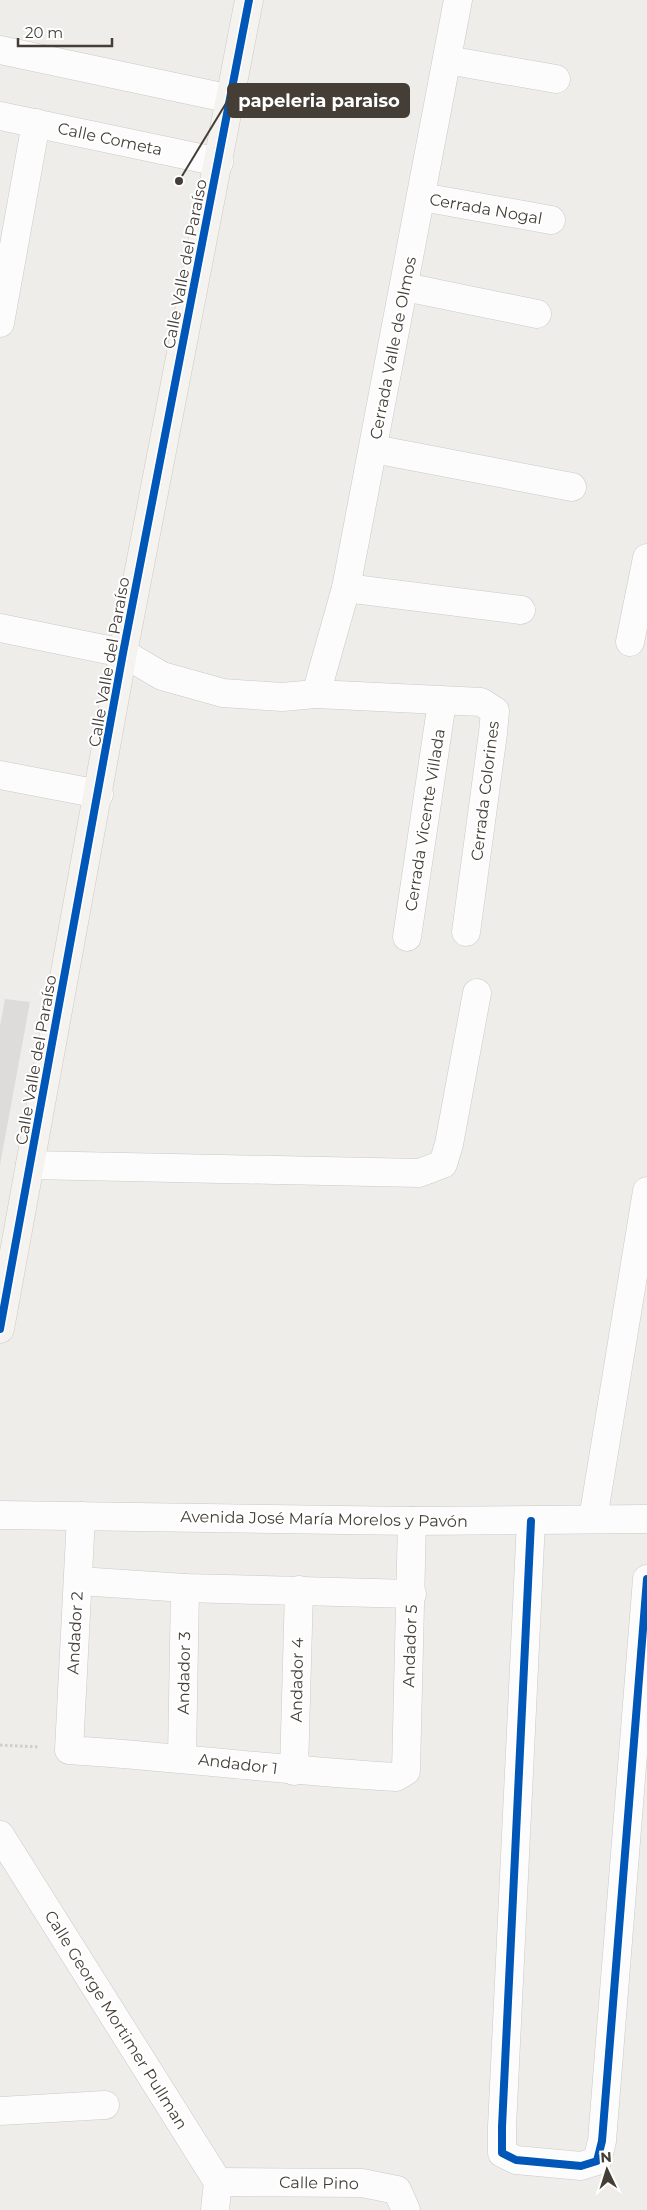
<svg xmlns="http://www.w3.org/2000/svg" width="647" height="2210" viewBox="0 0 647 2210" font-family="Montserrat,sans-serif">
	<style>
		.parking { fill: #dedcda }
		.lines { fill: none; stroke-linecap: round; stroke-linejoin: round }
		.street-casing { stroke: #cbc9c6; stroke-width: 29 }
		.secondary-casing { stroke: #cdcac1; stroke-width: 29 }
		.path { stroke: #d0cdcb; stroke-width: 3; stroke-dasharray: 2.5 2.5; stroke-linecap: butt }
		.street { stroke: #fdfcfc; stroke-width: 28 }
		.secondary { stroke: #f5f3ef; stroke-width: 28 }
		.cycleway-casing { stroke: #fff; stroke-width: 11 }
		.cycleway { stroke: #0057b8; stroke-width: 8 }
		.labels { text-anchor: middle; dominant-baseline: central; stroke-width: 4; stroke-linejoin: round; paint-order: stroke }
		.street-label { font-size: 16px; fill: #443e37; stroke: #fff }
		.leader { fill: none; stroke: #443e37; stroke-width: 2 }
		.callout-dot { fill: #443e37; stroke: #fff; stroke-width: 2 }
		.callout { fill: #443e37; stroke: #443e37; stroke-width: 2 }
		.callout-label { font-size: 18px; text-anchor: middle; font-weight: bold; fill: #fff }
	</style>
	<rect width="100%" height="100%" fill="#efede9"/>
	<path class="parking" d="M5,999L30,1002L0,1165V1026Z"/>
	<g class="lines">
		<g class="street-casing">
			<g id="street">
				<path d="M0,50L231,99"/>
				<path d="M447,60L556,79"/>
				<path d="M0,116L219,162"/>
				<path d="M422,197L551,220"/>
				<path d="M405,287L537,314"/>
				<path d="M0,323L36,123"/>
				<path d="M374,449L572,487"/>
				<path d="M346,588L521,610"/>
				<path d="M0,628L123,653L162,676L223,693L282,697L316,694L481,702L495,711L493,733L466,932"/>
				<path d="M630,642L647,558"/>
				<path d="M316,694L346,588L458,0"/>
				<path d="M0,775L99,794"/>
				<path d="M407,937L442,702"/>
				<path d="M30,1165L419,1173L443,1164L449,1144L477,993"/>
				<path d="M0,1515L412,1521L647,1519"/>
				<path d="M81,1516L69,1750C178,1757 286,1771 396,1777L406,1771L412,1521"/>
				<path d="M593,1519L647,1191"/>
				<path d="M531,1521L502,2127V2153L516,2160L581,2166L597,2161L602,2141L647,1579"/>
				<path d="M79,1581L185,1588L412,1594"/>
				<path d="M182,1758L185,1588"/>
				<path d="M294,1771L299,1590"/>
				<path d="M0,1835L218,2182L215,2210"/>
				<path d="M0,2111L105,2105"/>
				<path d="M218,2182L362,2183L397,2190L406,2210"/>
			</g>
		</g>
		<g class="secondary-casing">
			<path id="secondary" d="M0,1329L123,653L249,0"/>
		</g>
		<path class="path" d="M0,1745L39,1747"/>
		<use href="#street" class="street"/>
		<use href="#secondary" class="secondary"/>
		<g class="cycleway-casing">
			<g id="cycleway">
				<path d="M0,1329L123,653L249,0"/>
				<path d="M531,1521L502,2127V2153L516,2160L581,2166L597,2161L602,2141L647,1579"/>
			</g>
		</g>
		<use href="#cycleway" class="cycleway"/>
	</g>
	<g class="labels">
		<g class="street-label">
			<text transform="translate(110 139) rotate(12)">Calle Cometa</text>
			<text transform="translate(486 209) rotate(10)">Cerrada Nogal</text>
			<text transform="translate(185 264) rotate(-79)">Calle Valle del Paraíso</text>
			<text transform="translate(393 348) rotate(-79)">Cerrada Valle de Olmos</text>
			<text transform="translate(109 662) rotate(-80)">Calle Valle del Paraíso</text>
			<text transform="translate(485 791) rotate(-83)">Cerrada Colorines</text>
			<text transform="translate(425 820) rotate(-81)">Cerrada Vicente Villada</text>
			<text transform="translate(36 1060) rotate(-80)">Calle Valle del Paraíso</text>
			<text transform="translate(324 1519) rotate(1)">Avenida José María Morelos y Pavón</text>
			<text transform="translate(75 1633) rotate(-87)">Andador 2</text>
			<text transform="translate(410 1646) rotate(-88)">Andador 5</text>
			<text transform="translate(184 1673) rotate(-89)">Andador 3</text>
			<text transform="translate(297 1680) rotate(-89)">Andador 4</text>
			<text transform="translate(238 1764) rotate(7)">Andador 1</text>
			<text transform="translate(116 2020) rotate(58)">Calle George Mortimer Pullman</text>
			<text transform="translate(319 2183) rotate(1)">Calle Pino</text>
		</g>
	</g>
	<path class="leader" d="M179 181L228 100"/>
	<circle class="callout-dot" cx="179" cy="181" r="5"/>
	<rect class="callout" x="228" y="84" width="181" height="33" rx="5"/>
	<g class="callout-label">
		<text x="319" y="107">papeleria paraiso</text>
	</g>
	<g transform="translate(607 2170) rotate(356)" stroke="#ffffff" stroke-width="4" paint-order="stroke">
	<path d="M0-4L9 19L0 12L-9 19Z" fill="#443e37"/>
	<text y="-8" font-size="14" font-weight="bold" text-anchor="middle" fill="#443e37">N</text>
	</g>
	<path d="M18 38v8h94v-8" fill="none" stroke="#443e37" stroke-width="2.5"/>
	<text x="25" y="38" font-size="15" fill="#443e37" stroke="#ffffff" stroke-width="4" paint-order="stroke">20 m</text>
</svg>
